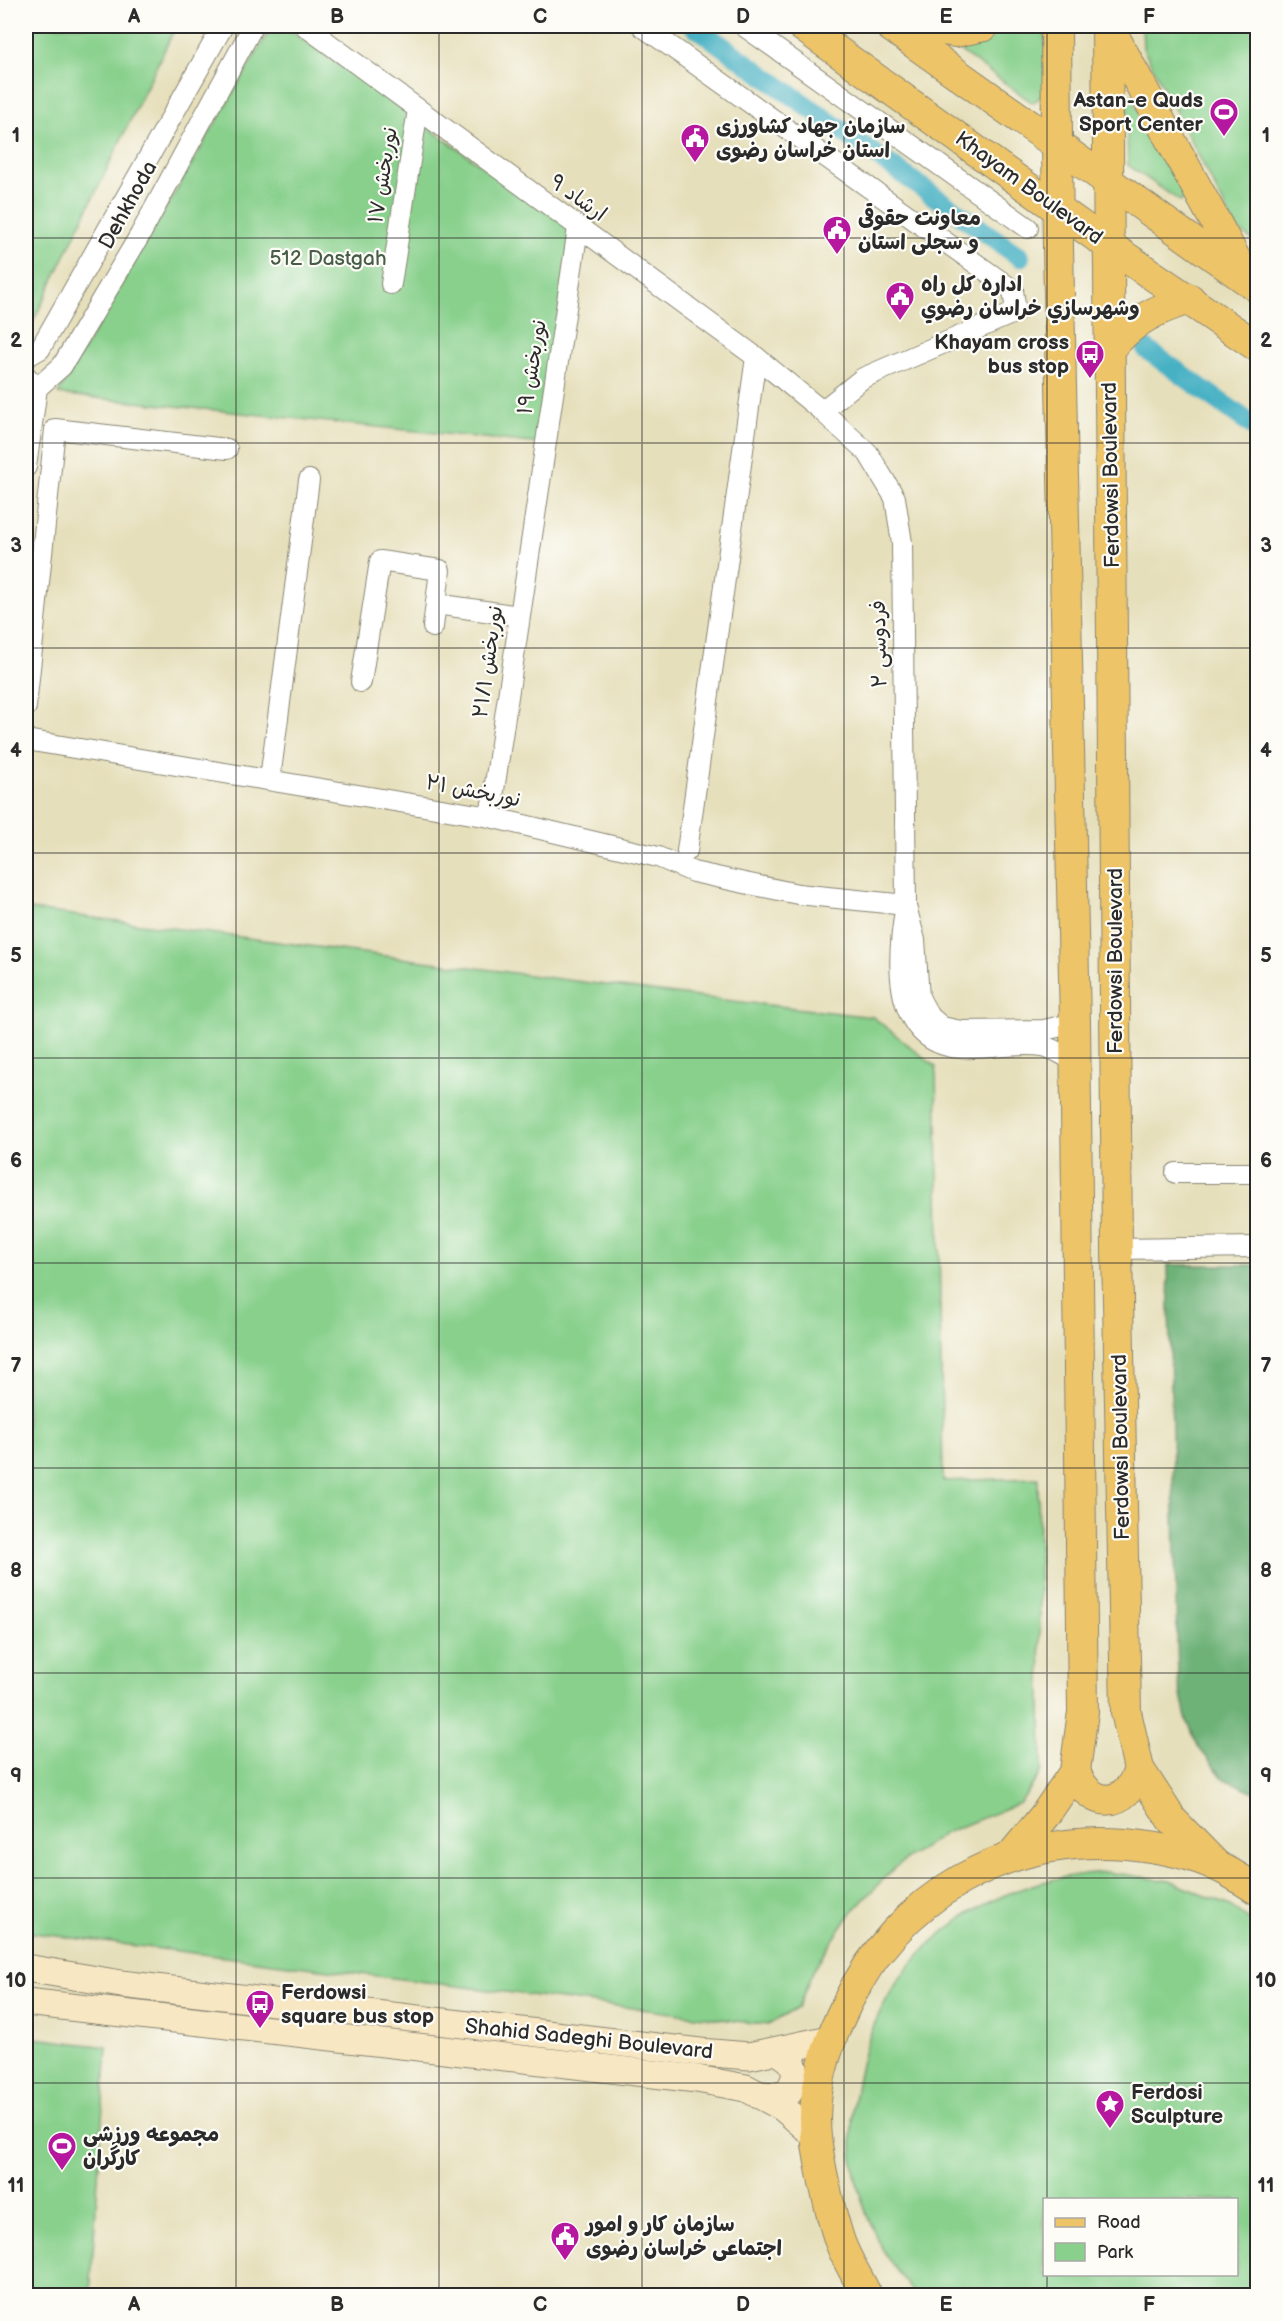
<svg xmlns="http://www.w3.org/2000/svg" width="1283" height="2321" viewBox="0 0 1283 2321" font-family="'Balsamiq Sans','Playpen Sans Arabic',sans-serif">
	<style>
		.green { fill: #88d08c; stroke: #5a7e5c; stroke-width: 1.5; fill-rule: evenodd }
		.forest { fill: #6eb278; stroke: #4c6e52; stroke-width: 1.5 }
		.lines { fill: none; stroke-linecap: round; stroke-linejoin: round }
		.canal { stroke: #46b1c4; stroke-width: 20 }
		.street-casing { stroke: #888573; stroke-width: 22 }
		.secondary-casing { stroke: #888573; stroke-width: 29 }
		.primary-casing { stroke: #888573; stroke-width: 32 }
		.street { stroke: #fff; stroke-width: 20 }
		.secondary { stroke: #f8e7c3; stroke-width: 27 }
		.primary { stroke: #eec469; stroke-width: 30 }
		.grid { fill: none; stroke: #2b2b2b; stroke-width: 1.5; stroke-opacity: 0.55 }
		.labels { text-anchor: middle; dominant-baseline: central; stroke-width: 4.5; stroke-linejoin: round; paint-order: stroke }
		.poi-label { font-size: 21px; font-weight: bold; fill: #2b2b2b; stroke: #fdfcf7; text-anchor: start }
		.street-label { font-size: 21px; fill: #2b2b2b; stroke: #fdfcf7 }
		.park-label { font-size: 21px; fill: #475d48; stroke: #fdfcf7 }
		.neatline { fill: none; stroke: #2b2b2b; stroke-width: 2 }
		.grid-label { font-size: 20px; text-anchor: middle; font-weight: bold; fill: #2b2b2b }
	</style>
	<rect width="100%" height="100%" fill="#fdfcf7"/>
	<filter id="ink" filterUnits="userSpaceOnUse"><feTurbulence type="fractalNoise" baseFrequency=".0167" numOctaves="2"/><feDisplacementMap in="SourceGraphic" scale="12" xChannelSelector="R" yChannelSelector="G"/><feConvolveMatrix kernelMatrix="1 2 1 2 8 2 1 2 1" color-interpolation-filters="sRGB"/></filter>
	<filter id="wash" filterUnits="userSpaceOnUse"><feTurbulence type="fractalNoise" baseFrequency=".008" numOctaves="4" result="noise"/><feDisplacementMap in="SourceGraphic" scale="24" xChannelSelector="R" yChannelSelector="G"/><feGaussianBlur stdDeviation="1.35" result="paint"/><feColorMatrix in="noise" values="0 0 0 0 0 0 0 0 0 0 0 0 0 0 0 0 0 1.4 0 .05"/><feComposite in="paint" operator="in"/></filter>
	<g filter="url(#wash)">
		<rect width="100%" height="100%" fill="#e6dfbb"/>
		<g class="green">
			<path d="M26,26H176L29,330H26Z"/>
			<path d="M272,26H284L572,229L541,444L58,394Z"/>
			<path d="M1009,26H1045L1046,92L1033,103L952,45L991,35Z"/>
			<path d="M1142,26H1257V243L1236,228L1143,48Z"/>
			<path d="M1130,95L1186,195L1181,202L1128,165L1126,99Z"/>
			<path d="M26,909L698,997L873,1017L936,1067L943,1481L1038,1478L1042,1771L1020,1803L945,1833L894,1868L852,1912L814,1968L798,2008L768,2025L26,1932Z"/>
			<path d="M1106,1872L1170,1881L1230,1906L1257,1926V2295H915C903,2279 888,2261 879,2243C870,2225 862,2202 857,2183C849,2152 851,2115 857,2083C879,1957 980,1879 1106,1872ZM1044,2200H1236V2274H1044Z"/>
			<path d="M26,2037L107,2047L90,2295H26Z"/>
		</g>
		<path class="forest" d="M1168,1265H1257V1793L1224,1779L1199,1748L1186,1718L1178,1680Z"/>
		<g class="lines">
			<g class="canal">
				<path d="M694,26L1020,257"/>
				<path d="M1146,349L1258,429"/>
			</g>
		</g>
	</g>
	<g filter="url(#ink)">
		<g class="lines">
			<g class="street-casing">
				<g id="street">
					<path d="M305,26L756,357L822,411L868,453L895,498L902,543L906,905C897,955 889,1042 960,1048C987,1050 1016,1042 1043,1046C1053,1048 1066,1057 1076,1062"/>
					<path d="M642,26L1013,290L1016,312L863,378L822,411"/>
					<path d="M744,26L1028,228"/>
					<path d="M391,284L418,109"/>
					<path d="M26,357L40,349L223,26"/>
					<path d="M26,376L37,388L26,467"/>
					<path d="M26,391L37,388L62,366L140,235L253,26"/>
					<path d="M436,604L519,616"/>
					<path d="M361,682L380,561L440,570L433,627"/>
					<path d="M26,707L55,429L227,449"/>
					<path d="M26,740L490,817L658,857L693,872L740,882L798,894L906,905"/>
					<path d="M270,779L309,480"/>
					<path d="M490,817L578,228"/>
					<path d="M687,851L756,357"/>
					<path d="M907,910L915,940L919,997L929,1016L942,1027L961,1031L1044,1030L1075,1023"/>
					<path d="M1176,1173H1258"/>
					<path d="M1117,1249L1258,1247"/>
				</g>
			</g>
			<g class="secondary-casing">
				<g id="secondary">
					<path d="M26,1968L121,1984L700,2052L749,2056L830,2039"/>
					<path d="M26,2002L697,2079L746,2088L782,2107L816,2136"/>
					<path d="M759,2095L779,2096L789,2092L796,2076L792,2061L777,2051"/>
				</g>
			</g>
			<g class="primary-casing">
				<g id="primary">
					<path d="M802,26L1108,245L1258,347"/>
					<path d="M890,26L1258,288"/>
					<path d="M917,26L955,32L984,26"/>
					<path d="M1107,26L1117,1249L1126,1712L1139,1769L1172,1820L1217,1866"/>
					<path d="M1110,29L1245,276"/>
					<path d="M1109,350C1132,321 1156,309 1190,299"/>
					<path d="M1075,1771C1089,1810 1127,1809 1139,1769"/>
					<path d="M1012,1855L1045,1815L1075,1771L1083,1712L1075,1023L1058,248L1056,26"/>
					<path d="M867,2296C858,2277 845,2258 839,2239C830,2212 819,2164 816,2136C811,2092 827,2044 846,2005C898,1896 1006,1834 1126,1844C1157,1847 1191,1853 1219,1867C1232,1873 1245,1882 1258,1890"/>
				</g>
			</g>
			<use href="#street" class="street"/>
			<use href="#secondary" class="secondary"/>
			<use href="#primary" class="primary"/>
		</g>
	</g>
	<path class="grid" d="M236,26V2296M439,26V2296M642,26V2296M844,26V2296M1047,26V2200M26,238H1258M26,443H1258M26,648H1258M26,853H1258M26,1058H1258M26,1263H1258M26,1468H1258M26,1673H1258M26,1878H1258M26,2083H1258M1047,2274V2296"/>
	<defs>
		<g id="stadium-pin" transform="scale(1.5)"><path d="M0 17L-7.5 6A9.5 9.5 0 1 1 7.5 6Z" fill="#b5179e" stroke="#fdfcf7"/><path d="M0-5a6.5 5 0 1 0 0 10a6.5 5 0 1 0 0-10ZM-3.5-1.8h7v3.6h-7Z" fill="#fff"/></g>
		<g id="civic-pin" transform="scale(1.5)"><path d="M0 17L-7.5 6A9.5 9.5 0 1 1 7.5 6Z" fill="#b5179e" stroke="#fdfcf7"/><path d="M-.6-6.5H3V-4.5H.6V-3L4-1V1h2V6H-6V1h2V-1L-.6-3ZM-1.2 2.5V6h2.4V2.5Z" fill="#fff"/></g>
		<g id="bus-pin" transform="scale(1.5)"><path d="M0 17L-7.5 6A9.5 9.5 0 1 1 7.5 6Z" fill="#b5179e" stroke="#fdfcf7"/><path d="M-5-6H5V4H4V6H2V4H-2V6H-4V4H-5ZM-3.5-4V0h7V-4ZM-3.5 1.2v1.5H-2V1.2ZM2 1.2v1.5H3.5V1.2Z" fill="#fff"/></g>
		<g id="sight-pin" transform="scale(1.5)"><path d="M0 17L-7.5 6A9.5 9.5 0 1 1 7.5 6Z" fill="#b5179e" stroke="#fdfcf7"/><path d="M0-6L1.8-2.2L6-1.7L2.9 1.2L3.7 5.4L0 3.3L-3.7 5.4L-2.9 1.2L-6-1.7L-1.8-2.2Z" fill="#fff"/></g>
	</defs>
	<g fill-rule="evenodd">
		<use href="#stadium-pin" x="1224" y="112"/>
		<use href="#civic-pin" x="695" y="138"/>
		<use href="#civic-pin" x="837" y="230"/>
		<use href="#civic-pin" x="900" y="296"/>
		<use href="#bus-pin" x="1090" y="354"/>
		<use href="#bus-pin" x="260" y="2004"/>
		<use href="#sight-pin" x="1110" y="2104"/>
		<use href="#stadium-pin" x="62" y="2146"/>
		<use href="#civic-pin" x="565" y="2236"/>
	</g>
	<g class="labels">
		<g class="poi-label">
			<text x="1203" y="100" text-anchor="end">Astan-e Quds<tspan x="1203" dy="24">Sport Center</tspan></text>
			<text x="716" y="126">سازمان جهاد کشاورزی<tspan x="716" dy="24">استان خراسان رضوی</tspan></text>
			<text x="858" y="218">معاونت حقوقی<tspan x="858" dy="24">و سجلی استان</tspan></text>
			<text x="921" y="284">اداره كل راه<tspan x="921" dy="24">وشهرسازي خراسان رضوي</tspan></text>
			<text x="1069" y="342" text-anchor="end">Khayam cross<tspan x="1069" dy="24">bus stop</tspan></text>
			<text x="281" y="1992">Ferdowsi<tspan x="281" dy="24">square bus stop</tspan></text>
			<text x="1131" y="2092">Ferdosi<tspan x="1131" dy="24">Sculpture</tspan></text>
			<text x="83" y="2134">مجموعه ورزشی<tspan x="83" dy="24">کارگران</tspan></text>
			<text x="586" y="2224">سازمان کار و امور<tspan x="586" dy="24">اجتماعی خراسان رضوی</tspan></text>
		</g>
		<g class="street-label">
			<text transform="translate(383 175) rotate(-81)">نوربخش ۱۷</text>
			<text transform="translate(1029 188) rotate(36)">Khayam Boulevard</text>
			<text transform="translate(578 198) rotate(36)">ارشاد ۹</text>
			<text transform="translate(128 205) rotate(-61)">Dehkhoda</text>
			<text transform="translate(532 367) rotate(-81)">نوربخش ۱۹</text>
			<text transform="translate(1111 475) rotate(-91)">Ferdowsi Boulevard</text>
			<text transform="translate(879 644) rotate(-91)">فردوسی ۲</text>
			<text transform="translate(488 662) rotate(-82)">نوربخش ۲۱/۱</text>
			<text transform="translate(473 791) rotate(11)">نوربخش ۲۱</text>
			<text transform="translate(1115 961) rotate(-90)">Ferdowsi Boulevard</text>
			<text transform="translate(1121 1447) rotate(-91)">Ferdowsi Boulevard</text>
			<text transform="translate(589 2039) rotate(6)">Shahid Sadeghi Boulevard</text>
		</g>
		<g class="park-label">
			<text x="328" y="258">512 Dastgah</text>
		</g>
	</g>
	<rect width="1283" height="2321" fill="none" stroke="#fdfcf7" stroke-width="66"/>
	<rect x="1043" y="2198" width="195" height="78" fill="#fdfcf7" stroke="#a9a8a5" stroke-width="1.5"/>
	<rect x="1055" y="2218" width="30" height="9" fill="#eec469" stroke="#a9a8a5" stroke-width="1.5"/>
	<text x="1097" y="2228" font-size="18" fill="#2b2b2b">Road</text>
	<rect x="1055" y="2243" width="30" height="18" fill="#88d08c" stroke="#a9a8a5" stroke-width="1.5"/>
	<text x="1097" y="2258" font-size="18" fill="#2b2b2b">Park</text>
	<rect x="33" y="33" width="1217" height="2255" class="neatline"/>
	<g class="grid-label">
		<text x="134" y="23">A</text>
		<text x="337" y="23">B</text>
		<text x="540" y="23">C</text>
		<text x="743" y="23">D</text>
		<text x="946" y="23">E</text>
		<text x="1149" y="23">F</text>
		<text x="16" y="142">1</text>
		<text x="1266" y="142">1</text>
		<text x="16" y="347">2</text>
		<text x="1266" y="347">2</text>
		<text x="16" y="552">3</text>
		<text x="1266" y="552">3</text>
		<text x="16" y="757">4</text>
		<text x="1266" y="757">4</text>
		<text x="16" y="962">5</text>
		<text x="1266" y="962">5</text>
		<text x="16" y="1167">6</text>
		<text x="1266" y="1167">6</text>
		<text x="16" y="1372">7</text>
		<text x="1266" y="1372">7</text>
		<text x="16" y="1577">8</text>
		<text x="1266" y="1577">8</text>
		<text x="16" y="1782">9</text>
		<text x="1266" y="1782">9</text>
		<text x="16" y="1987">10</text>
		<text x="1266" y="1987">10</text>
		<text x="16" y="2192">11</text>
		<text x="1266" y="2192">11</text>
		<text x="134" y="2311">A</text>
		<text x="337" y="2311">B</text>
		<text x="540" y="2311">C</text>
		<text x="743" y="2311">D</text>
		<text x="946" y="2311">E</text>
		<text x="1149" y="2311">F</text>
	</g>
</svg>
